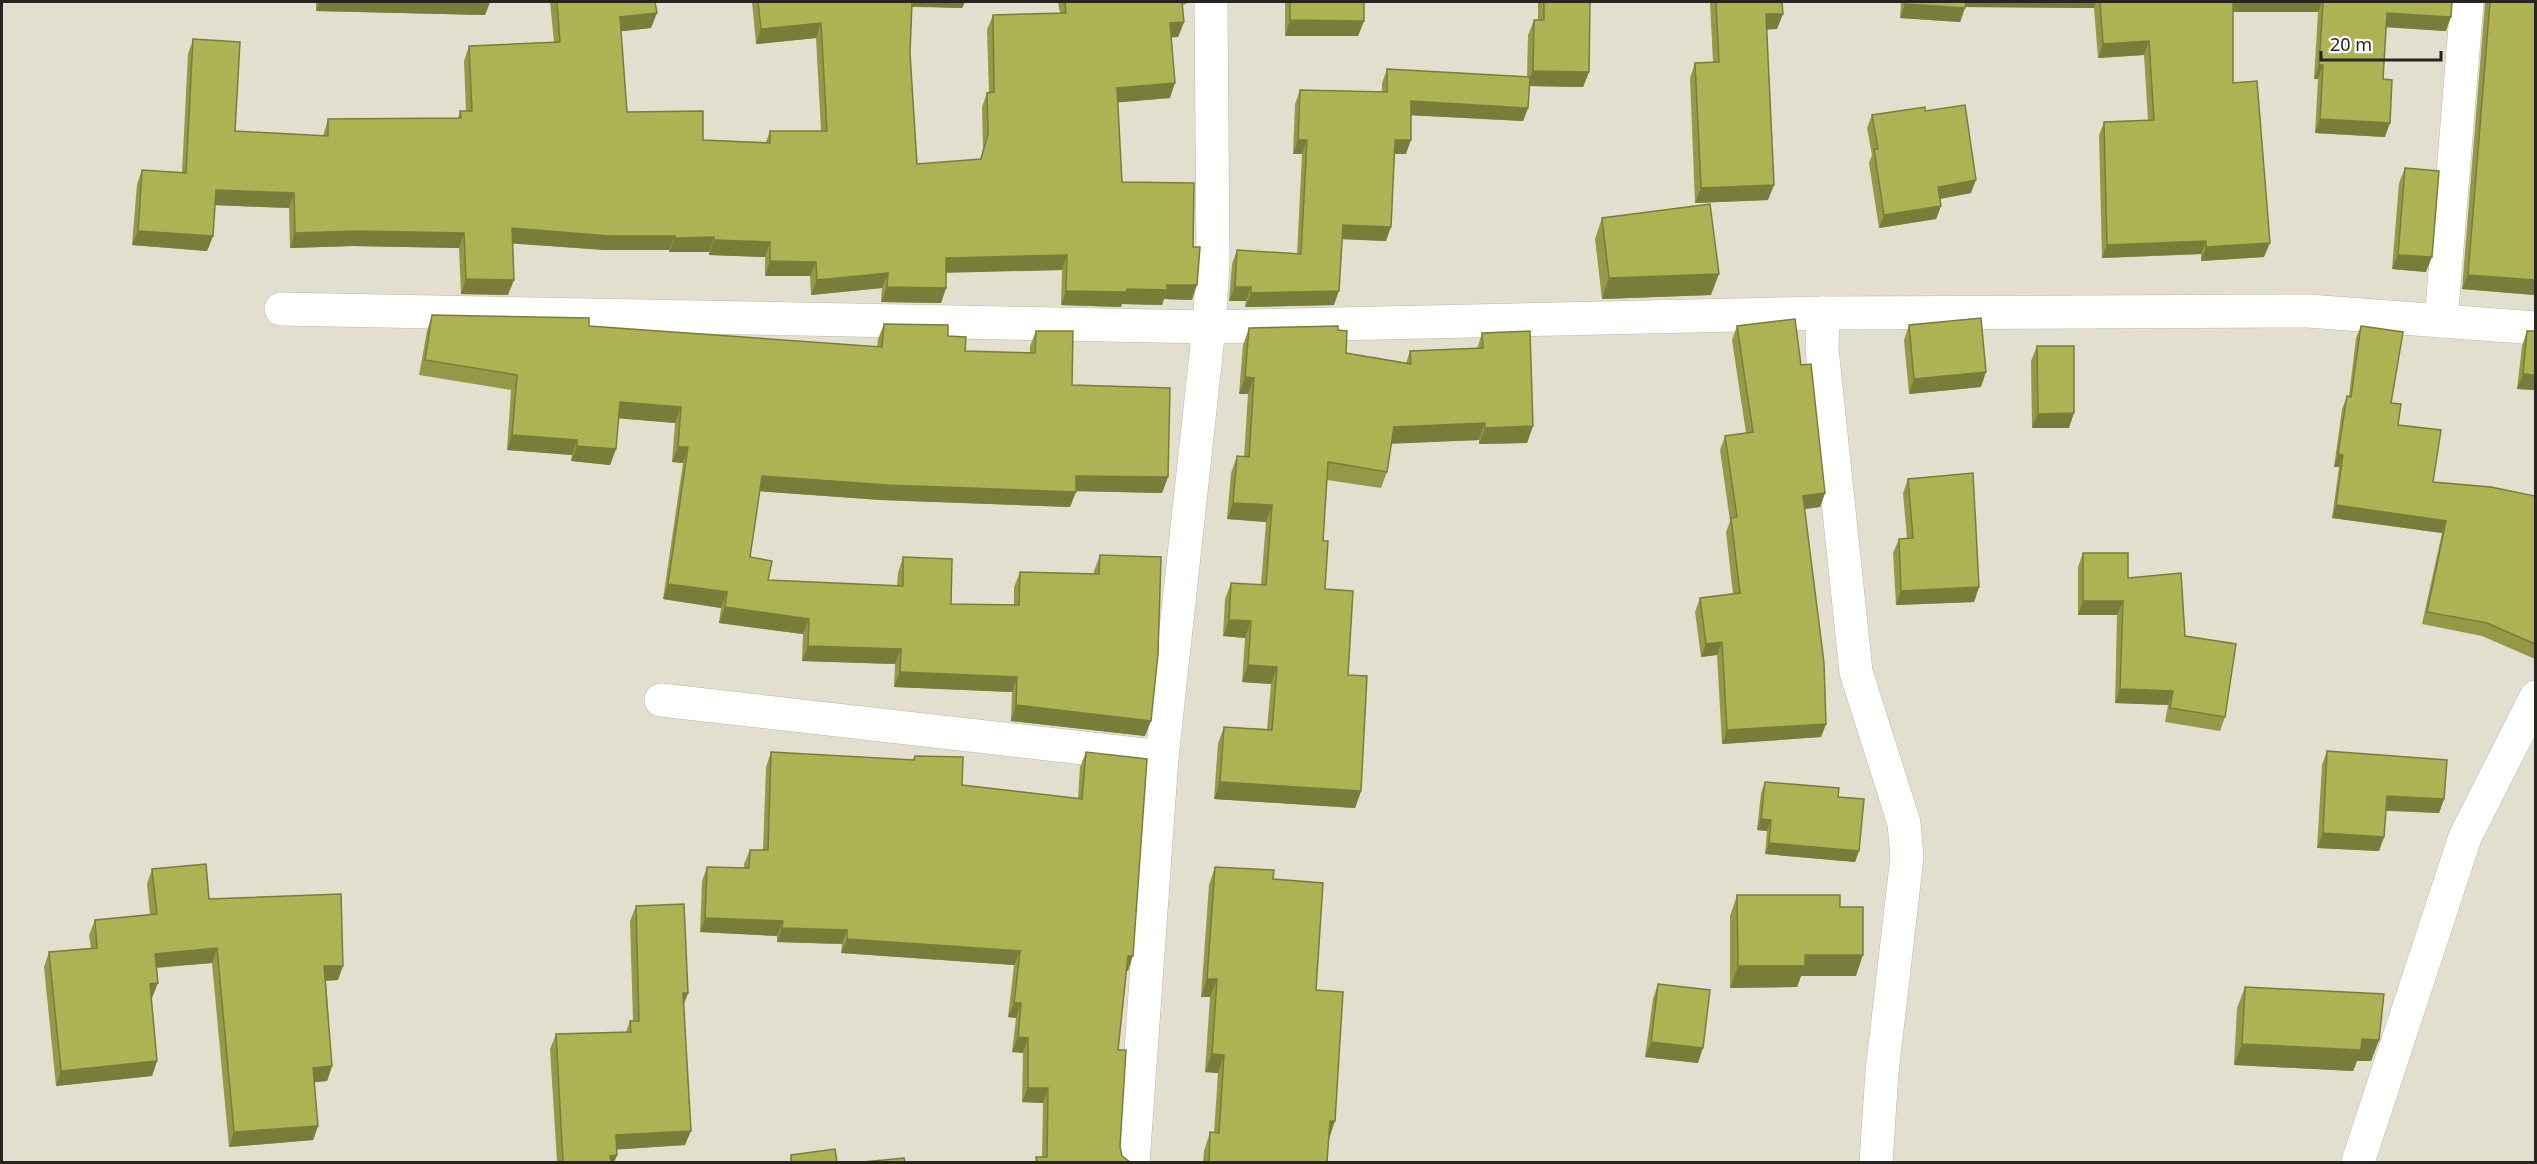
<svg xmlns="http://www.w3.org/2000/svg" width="2537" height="1164" viewBox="0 0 2537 1164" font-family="'Noto Sans',sans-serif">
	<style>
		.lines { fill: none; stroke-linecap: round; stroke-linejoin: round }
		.minor-casing { stroke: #bcb8a9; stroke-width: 34 }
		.tertiary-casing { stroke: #bcb8a9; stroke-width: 34 }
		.minor { stroke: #fff; stroke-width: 33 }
		.tertiary { stroke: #fff; stroke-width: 33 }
		.wall { fill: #959947 }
		.shaded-wall { fill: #797d3a }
		.building { fill: #adb253; stroke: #797d3a; stroke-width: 1.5 }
	</style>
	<rect width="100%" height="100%" fill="#e3dfcf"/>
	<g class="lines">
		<g class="minor-casing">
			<g id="minor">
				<path d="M281,309L1209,327L1823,313L2308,311L2536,328"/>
				<path d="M1823,313L1822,349L1856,672L1904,823L1907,857L1882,1072L1876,1162"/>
				<path d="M2441,321L2467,2"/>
				<path d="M661,700L1162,757"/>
				<path d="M2358,1162L2465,837L2536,697"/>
			</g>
		</g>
		<g class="tertiary-casing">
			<path id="tertiary" d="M1133,1162L1162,757L1209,327L1213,264L1211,2"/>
		</g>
		<use href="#minor" class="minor"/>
		<use href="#tertiary" class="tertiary"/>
	</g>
	<g class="wall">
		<path d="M316,2H490L485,15L316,11Z"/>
		<path d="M550,2H665L655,3L651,28L621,31L627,112L703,140L766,142L770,131H821L816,38L756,44L752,2H965L962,8L912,7L910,53L917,164L980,160L983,149L982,107L987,93H989L987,30L993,15L1060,13L1058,2H1187L1186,4L1182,5L1184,22L1178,37H1172L1170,98L1118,102L1122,182L1192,300L1164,299L1162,305L1122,304L1121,307L1061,305L1062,270L946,272V288L941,303L881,302L882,288L811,295L810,276H765V257L709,255V252H669V250H605L512,243L508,295L461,294L459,248L353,246L290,248L289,208L215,205L213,236L207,251L132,245L137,184L142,170L182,172L188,54L193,39L235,131L323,136L328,119L458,118L460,111H466L464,61L469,46L554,42Z"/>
		<path d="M1285,2H1364V21L1358,36H1285Z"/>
		<path d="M1538,2H1590L1589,72L1583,87L1529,86L1528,108L1523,121L1411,115L1406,154H1395L1386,241L1342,239L1334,305L1245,307L1246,301H1229L1232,264L1237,250L1297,254L1302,154H1293L1295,104L1300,90L1382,92V83L1387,69L1527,77L1528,35L1534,20H1538Z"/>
		<path d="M1710,2H1782L1777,29H1767L1768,200L1695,203L1690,78L1695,63L1713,62Z"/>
		<path d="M1901,2H2452L2446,31L2386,27L2383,79L2385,137L2315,133L2318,79H2314L2318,12H2233V83L2264,257L2201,261V254L2102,258L2099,135L2104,122L2148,120L2144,55L2098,58L2094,8L1965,7L1960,22L1900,18Z"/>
		<path d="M2485,2H2535V295L2462,289Z"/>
		<path d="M1925,111L1971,193L1940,199L1941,206L1936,219L1879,228L1869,163L1872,155L1867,128L1872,115Z"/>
		<path d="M2405,168L2426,272L2392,269L2399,183Z"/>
		<path d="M1602,218L1711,295L1602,299L1595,239Z"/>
		<path d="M432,315L877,347L878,339L884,324L948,336L965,351L1030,353V346L1036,331L1072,385L1168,477L1162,493L1076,491L1070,507L881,500L759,491L750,557L768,580L897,586L898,573L903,557L951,604L1014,605V587L1020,572L1094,574V571L1100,555L1145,736L1011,721L1012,692L894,687L895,664L802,661L803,634L719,623L721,608L663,599L683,463L672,462L675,423L618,418L616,449L610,465L571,461L572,455L507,450L511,390L419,375L427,331Z"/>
		<path d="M1909,325L1981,387L1909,394L1904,340Z"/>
		<path d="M1737,326L1801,365L1825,493L1820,507L1804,509L1826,724L1821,737L1722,744L1717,655L1701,657L1695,612L1700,598L1733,594L1726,532L1730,521L1720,450L1725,436L1746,433L1732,340Z"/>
		<path d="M2361,326L2391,403L2398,425L2433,482L2535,496V659L2482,636L2422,624L2442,533L2332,518L2339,467H2334L2342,409L2347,396H2349L2356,338Z"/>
		<path d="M1249,328L1338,330L1346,353L1406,363L1410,351L1477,349L1482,333L1533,426L1527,443L1479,444V440L1391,443L1387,472L1381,488L1327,480L1323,541L1325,589L1348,675L1361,791L1355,808L1214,799L1218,743L1224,727L1267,729L1271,684L1242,682L1245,638L1223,636L1225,599L1231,583L1261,585L1266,522L1227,519L1231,473L1237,456L1244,457L1248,394H1239L1243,345Z"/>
		<path d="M2527,331L2535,390L2517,389L2522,346Z"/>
		<path d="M2037,346L2069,428H2032L2031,361Z"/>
		<path d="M1908,479L1979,587L1974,602L1896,605L1893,553L1899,539L1907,538L1903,493Z"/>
		<path d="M2083,553L2128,578L2185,636L2225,717L2220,731L2165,722L2168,705L2115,703L2117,615H2078V567Z"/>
		<path d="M2327,751L2444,799L2439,813L2386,811L2384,837L2379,851L2317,848L2322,765Z"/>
		<path d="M771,752L913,760L915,756L962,785L1078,798L1080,767L1086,752L1128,971H1126L1118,1050L1120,1147L1122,1156L1130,1162H1035L1036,1157H1042L1043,1103L1022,1102L1023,1053L1012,1052L1016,1018L1008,1017L1014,965L841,953L842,944L777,942V936L700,932L702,881L707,867L744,868V864L750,850H763L766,767Z"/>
		<path d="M1765,782L1838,797L1859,851L1855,862L1765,854L1767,831L1757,830L1761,793Z"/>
		<path d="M1215,867L1273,879L1316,990L1329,1138L1327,1162H1203L1204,1151L1210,1132L1214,1133L1218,1073L1205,1072L1210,997H1201L1209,885Z"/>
		<path d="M152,869L209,899L338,980L326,981L332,1066L327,1081L314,1082L318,1126L313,1140L229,1147L212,963L156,968L152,998H151L157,1061L152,1076L56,1086L44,967L49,952L91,948L89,935L95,920L150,915L147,884Z"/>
		<path d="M1737,895L1840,907L1856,976H1801L1797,987L1730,988V916Z"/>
		<path d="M636,906L688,993L684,1004L685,1145L617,1149V1155L614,1162H557L550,1049L556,1034L626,1032L630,1021H633L630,921Z"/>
		<path d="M1658,984L1698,1063L1645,1057L1653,999Z"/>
		<path d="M2245,987L2379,1040L2371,1061H2357L2353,1071L2234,1065L2237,1008Z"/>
	</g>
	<g class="shaded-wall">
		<path d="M319,2H490L485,15L316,11Z"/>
		<path d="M909,2H965L962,8L907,6Z"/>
		<path d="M1963,2H2096L2094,8L1961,7Z"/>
		<path d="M2232,2H2322L2318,12H2228Z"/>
		<path d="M1905,4L1965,8L1960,22L1900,18Z"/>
		<path d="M657,13L651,28L615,32L620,17Z"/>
		<path d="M2387,13L2451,17L2446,31L2382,27Z"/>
		<path d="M1766,14H1783L1777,29L1761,30Z"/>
		<path d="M1290,20L1364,21L1358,36H1285Z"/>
		<path d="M1184,22L1178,37L1165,38L1170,23Z"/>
		<path d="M821,23L816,38L756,44L761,29Z"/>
		<path d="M2149,41L2144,55L2098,58L2103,44Z"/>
		<path d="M2319,65H2323L2318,79H2314Z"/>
		<path d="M1533,71L1589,72L1583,87L1527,86Z"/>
		<path d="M1175,83L1170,98L1112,103L1117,88Z"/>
		<path d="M1411,101L1528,108L1523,121L1406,115Z"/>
		<path d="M2320,119L2390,123L2385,137L2315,133Z"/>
		<path d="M1298,140H1307L1302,154H1293Z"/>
		<path d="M1395,140H1411L1406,154H1390Z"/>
		<path d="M1976,180L1971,193L1933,200L1938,187Z"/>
		<path d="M1774,185L1768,200L1695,203L1701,188Z"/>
		<path d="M216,190L294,193L289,208L211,205Z"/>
		<path d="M1941,206L1936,219L1879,228L1884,215Z"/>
		<path d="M1343,225L1391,227L1386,241L1338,239Z"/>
		<path d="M512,228L675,236L669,250H605L506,243Z"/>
		<path d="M138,231L213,236L207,251L132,245Z"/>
		<path d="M358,231L464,233L459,248L353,246L290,248L295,233Z"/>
		<path d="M714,237L709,252H669L675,238Z"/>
		<path d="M714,240L770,242L765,257L709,255Z"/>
		<path d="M2206,241L2201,254L2102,258L2107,245Z"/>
		<path d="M2270,243L2264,257L2201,261L2206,247Z"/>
		<path d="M1067,255L1062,270L940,273L946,258Z"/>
		<path d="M2398,255L2432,257L2426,272L2392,269Z"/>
		<path d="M770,261L816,262L810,276H765Z"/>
		<path d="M888,273L882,288L811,295L817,280Z"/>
		<path d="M1719,274L1711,295L1602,299L1609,278Z"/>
		<path d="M2468,275L2535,280V295L2462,289Z"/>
		<path d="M466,279L514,280L508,295L461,294Z"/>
		<path d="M1167,285H1197L1192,300L1164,299L1162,305L1122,304L1121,307L1061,305L1066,291Z"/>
		<path d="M887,287L946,288L941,303L881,302Z"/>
		<path d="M1235,287H1251L1246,301H1229Z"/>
		<path d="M1339,291L1334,305L1245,307L1251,293Z"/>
		<path d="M1986,372L1981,387L1909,394L1914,379Z"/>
		<path d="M2523,374L2535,375V390L2517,389Z"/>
		<path d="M1245,377L1254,378L1248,394H1239Z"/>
		<path d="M620,402L681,407L675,423L614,418Z"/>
		<path d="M2074,413L2069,428H2032L2038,414Z"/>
		<path d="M1485,423L1479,440L1388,444L1394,427Z"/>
		<path d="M1533,426L1527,443L1479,444L1485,428Z"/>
		<path d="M512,435L577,440L572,455L507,450Z"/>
		<path d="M577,446L616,449L610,465L571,461Z"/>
		<path d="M678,447H688L683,463L672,462Z"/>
		<path d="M2338,454L2343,455L2339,467H2334Z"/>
		<path d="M762,476L1076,492L1070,507L881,500L756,491Z"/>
		<path d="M1076,476L1168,477L1162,493L1071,491Z"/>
		<path d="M1825,493L1820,507L1798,510L1803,496Z"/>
		<path d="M1233,503L1272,505L1266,522L1227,519Z"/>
		<path d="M2336,505L2446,521L2442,533L2332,518Z"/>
		<path d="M668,584L727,592L721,608L663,599Z"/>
		<path d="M1979,587L1974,602L1896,605L1901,591Z"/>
		<path d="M2083,601H2123L2117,615H2078Z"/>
		<path d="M725,607L809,619L803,634L719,623Z"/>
		<path d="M1229,620L1251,621L1245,638L1223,636Z"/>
		<path d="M1722,642L1717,655L1701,657L1706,644Z"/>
		<path d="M808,646L901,649L895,664L802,661Z"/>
		<path d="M1248,665L1277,667L1271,684L1242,682Z"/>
		<path d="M900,672L1017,677L1012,692L894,687Z"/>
		<path d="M2120,689L2173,691L2168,705L2115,703Z"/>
		<path d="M1016,705L1151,721L1145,736L1011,721Z"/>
		<path d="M1826,724L1821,737L1722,744L1727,730Z"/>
		<path d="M1220,782L1361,791L1355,808L1214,799Z"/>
		<path d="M2387,796L2444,799L2439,813L2381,810Z"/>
		<path d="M1761,819L1771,820L1767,831L1757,830Z"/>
		<path d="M2323,833L2384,837L2379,851L2317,848Z"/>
		<path d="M1769,843L1859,851L1855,862L1765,854Z"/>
		<path d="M705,918L783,921L777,936L700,932Z"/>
		<path d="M782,928L847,930L842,944L777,942Z"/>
		<path d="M847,939L1020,951L1014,965L841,953Z"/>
		<path d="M217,948L212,963L149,968L155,954Z"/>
		<path d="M1805,955H1863L1856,976H1801L1797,987L1730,988L1738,966Z"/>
		<path d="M1128,956H1133L1128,971L1123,970Z"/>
		<path d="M324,966H343L338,980L319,981Z"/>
		<path d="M1207,979H1217L1210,997H1201Z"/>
		<path d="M158,983L152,998L145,999L150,984Z"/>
		<path d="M683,993H688L682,1008Z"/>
		<path d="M1014,1003H1021L1016,1018L1008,1017Z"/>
		<path d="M1018,1037L1028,1038L1023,1053L1012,1052Z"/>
		<path d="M2362,1039L2379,1040L2371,1061H2357L2353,1071L2234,1065L2242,1044Z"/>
		<path d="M1651,1042L1703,1048L1698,1063L1645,1057Z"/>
		<path d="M1212,1054L1224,1055L1218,1073L1205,1072Z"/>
		<path d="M157,1061L152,1076L56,1086L61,1071Z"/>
		<path d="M332,1066L327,1081L308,1083L313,1068Z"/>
		<path d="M1028,1088H1048L1043,1103L1022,1102Z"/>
		<path d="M1330,1121H1335L1329,1139Z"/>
		<path d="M318,1126L313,1140L229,1147L234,1132Z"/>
		<path d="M691,1131L685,1145L611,1150L616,1135Z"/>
		<path d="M617,1155L614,1162H608L610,1156Z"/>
	</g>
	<g class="building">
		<path d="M557,2H655L657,13L620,17L627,112L703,111V140L770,143V131H827L821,23L761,29L758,2H912L910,53L917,164L981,159L988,134L987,93L994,92L993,15L1066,13L1065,2H1182L1184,22L1170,23L1175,83L1117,88L1122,182L1194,183L1193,247H1200L1197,285H1167V290L1127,289L1126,292L1066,291L1067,255L946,258V288L887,287L888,273L817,280L816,262L770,261V242L714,240V237L675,238V236H610L512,228L514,280L466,279L464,233L358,231L295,233L294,193L216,190L213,236L138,231L142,170L186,173L193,39L240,42L235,131L328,136V119L461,118L460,111H472L469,46L560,42Z"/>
		<path d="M1290,2H1364V21L1290,20Z"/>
		<path d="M1544,2H1590L1589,72L1533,71L1534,20H1544Z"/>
		<path d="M1716,2H1782L1783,14H1766L1774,185L1701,188L1695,63L1719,62Z"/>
		<path d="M1905,2H1966L1965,8L1905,4Z"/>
		<path d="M2100,2H2233V83L2257,81L2270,243L2206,247V241L2107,245L2104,122L2154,120L2149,41L2103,44Z"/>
		<path d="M2323,2H2452L2451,17L2387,13L2383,79L2392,80L2390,123L2320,119L2323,65H2319Z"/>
		<path d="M2490,2H2535V280L2468,275Z"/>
		<path d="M1387,69L1530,77L1528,108L1411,101V140H1395L1391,227L1343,225L1339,291L1251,293V287H1235L1237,250L1301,254L1307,140H1298L1300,90L1387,92Z"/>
		<path d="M1965,105L1976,180L1938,187L1941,206L1884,215L1874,149H1878L1872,115L1925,107V111Z"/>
		<path d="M2405,168L2439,171L2432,257L2398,255Z"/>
		<path d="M1710,204L1719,274L1609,278L1602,218Z"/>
		<path d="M432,315L589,318V326L882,347L884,324L948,325V336L966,337L965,351L1035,353L1036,331H1073L1072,385L1170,388L1168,477L1076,476V492L887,485L762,476L750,557L772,561L768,580L903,586V557L952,559L951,604L1019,605L1020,572L1099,574L1100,555L1161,557L1158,654L1151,721L1016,705L1017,677L900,672L901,649L808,646L809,619L725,607L727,592L668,584L688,447H678L681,407L620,402L616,449L577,446V440L512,435L517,375L425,360Z"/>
		<path d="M1981,318L1986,372L1914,379L1909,325Z"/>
		<path d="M1795,319L1801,365L1811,364L1825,493L1803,496L1824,663L1826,724L1727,730L1722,642L1706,644L1700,598L1740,593L1731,518L1737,517L1725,436L1753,432L1737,326Z"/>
		<path d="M1338,326V330L1347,331L1346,353L1411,364L1410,351L1483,348L1482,333L1530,331L1533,426L1485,428V423L1394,427L1387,472L1328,462L1323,541H1328L1325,589L1353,591L1348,675L1367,676L1361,791L1220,782L1224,727L1272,730L1277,667L1248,665L1251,621L1229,620L1231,583L1266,585L1272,505L1233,503L1237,456L1249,457L1254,378L1245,377L1249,328Z"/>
		<path d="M2361,326L2403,332L2391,403L2401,404L2398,425L2441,430L2433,482L2491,487L2535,496V644L2487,623L2427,612L2446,521L2336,505L2343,455L2338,454L2347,396L2351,397Z"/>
		<path d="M2527,331H2535V375L2523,374Z"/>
		<path d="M2037,346H2074V413L2038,414Z"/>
		<path d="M1973,473L1979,587L1901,591L1899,539L1913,538L1908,479Z"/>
		<path d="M2083,553H2128V578L2181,573L2185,636L2236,644L2225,717L2170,708L2173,691L2120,689L2123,601H2083Z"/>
		<path d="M2327,751L2447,760L2444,799L2387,796L2384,837L2323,833Z"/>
		<path d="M771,752L914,760L915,756L963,757L962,785L1082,799L1086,752L1147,759L1133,956H1128L1118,1050H1126L1120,1147L1122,1156L1130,1162H1037L1036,1157H1047L1048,1088H1028V1038L1018,1037L1021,1003H1014L1020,951L847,939V930L782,928L783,921L705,918L707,867L749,868L750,850H768Z"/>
		<path d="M1765,782L1839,788L1838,797L1864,799L1859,851L1769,843L1771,820L1761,819Z"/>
		<path d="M206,864L209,899L341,894L343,966H324L332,1066L313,1068L318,1126L234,1132L217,948L155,954L158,983L150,984L157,1061L61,1071L49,952L97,948L95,920L157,914L152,869Z"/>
		<path d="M1215,867L1274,870L1273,879L1323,883L1316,990L1343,992L1335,1121H1330L1327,1162H1209L1210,1132L1219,1133L1224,1055L1212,1054L1217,979H1207Z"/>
		<path d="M1737,895H1840V907H1863V955H1805V966H1738Z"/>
		<path d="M684,904L688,993H683L691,1131L616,1135L617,1155L610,1156L611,1162H563L556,1034L631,1032L630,1021H639L636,906Z"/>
		<path d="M1658,984L1710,990L1703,1048L1651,1042Z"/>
		<path d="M2245,987L2384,994L2379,1040L2362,1039L2361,1050L2242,1044Z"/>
		<path d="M835,1149L837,1162H791V1155Z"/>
		<path d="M904,1158L905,1162H863Z"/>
	</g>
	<rect width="2537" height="1164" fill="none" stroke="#26251f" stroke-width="6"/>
	<path d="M2321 51v9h120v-9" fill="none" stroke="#26251f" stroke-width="3"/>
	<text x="2330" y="51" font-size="18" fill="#26251f" stroke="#ffffff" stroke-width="4.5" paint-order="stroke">20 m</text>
</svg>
